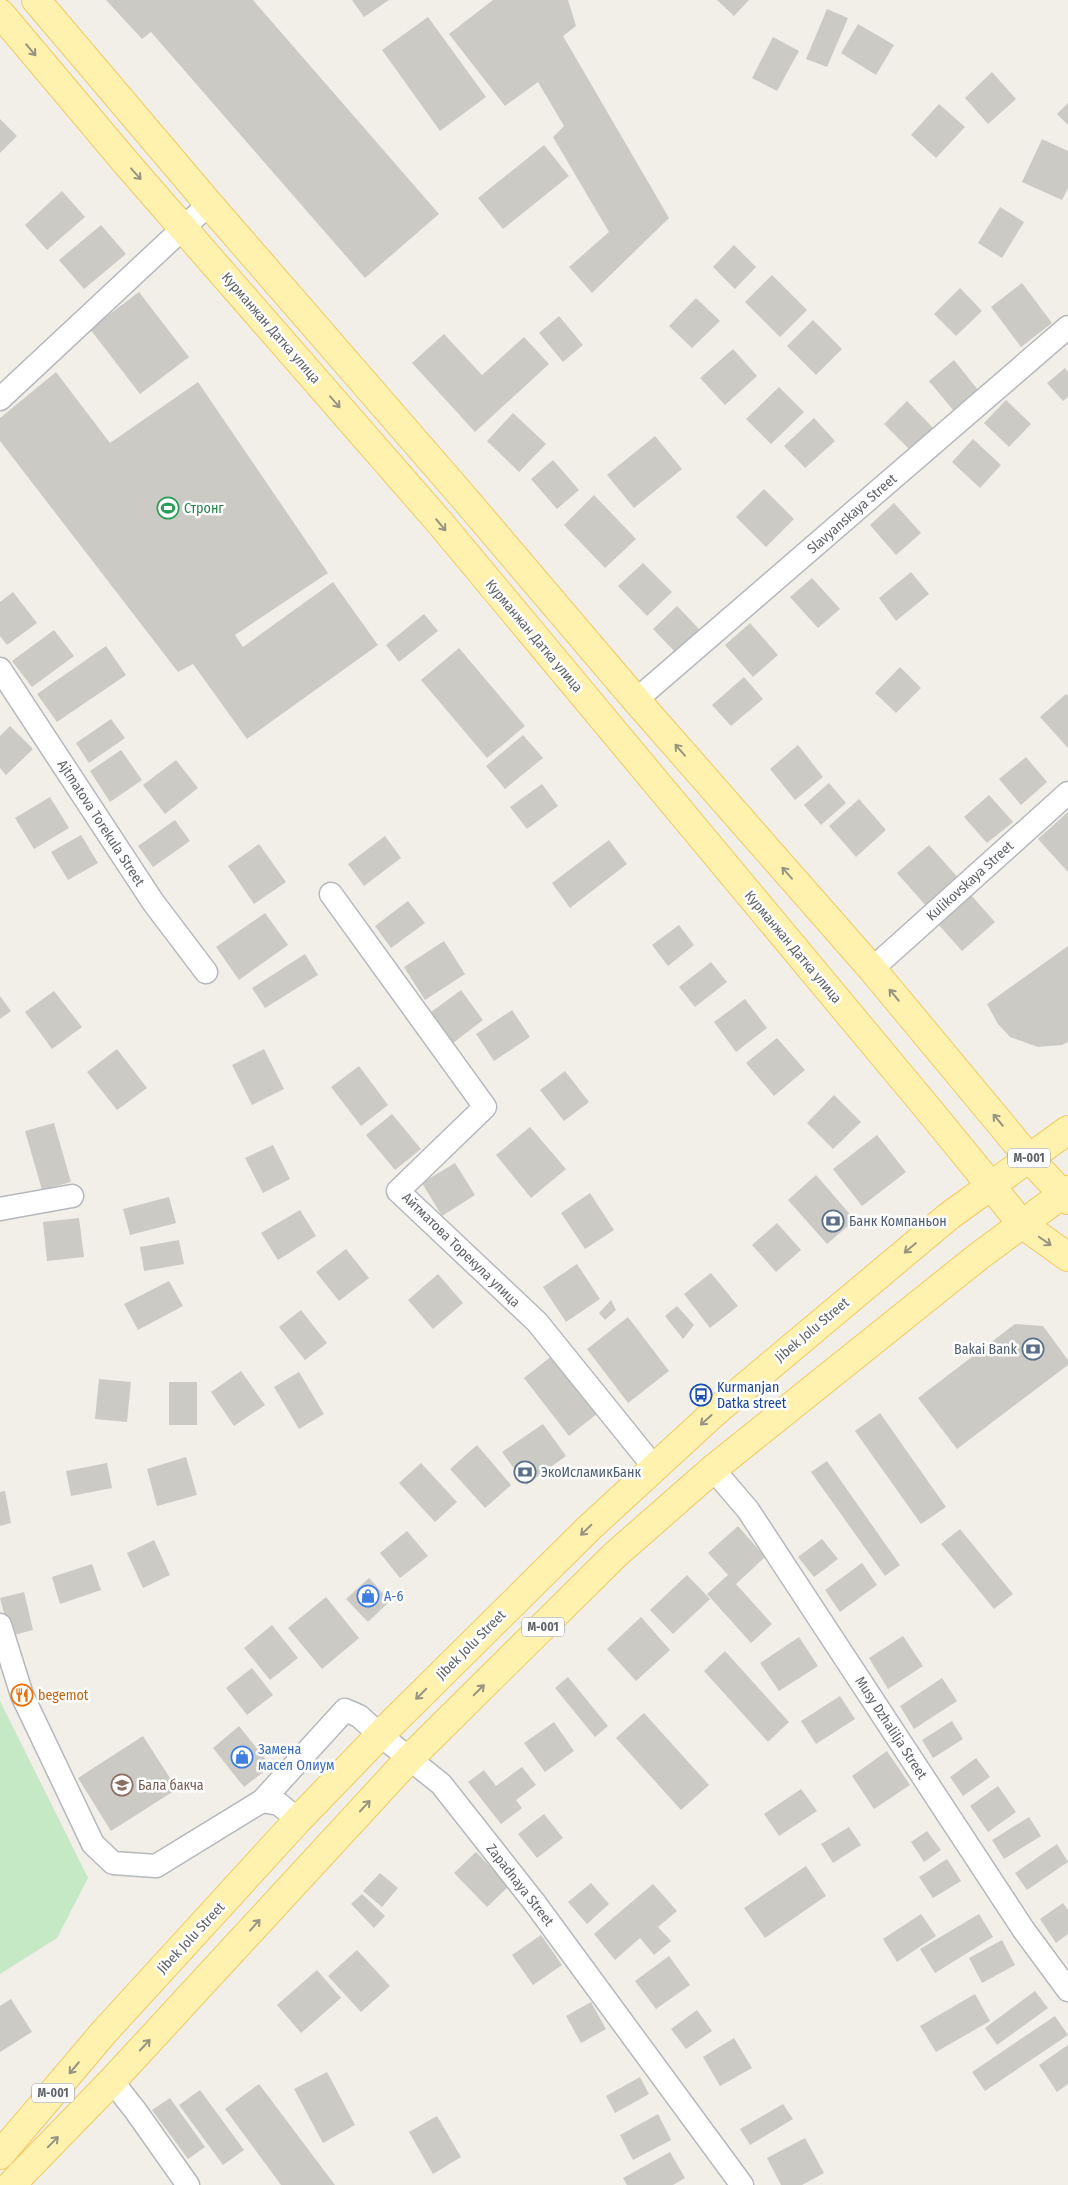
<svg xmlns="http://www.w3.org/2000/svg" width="1068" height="2185" viewBox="0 0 1068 2185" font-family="'Fira Sans Condensed',sans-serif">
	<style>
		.green { fill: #c5e8c5 }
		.building { fill: #cccac5 }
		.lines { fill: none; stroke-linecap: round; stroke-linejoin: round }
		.minor-casing { stroke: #b5b8bc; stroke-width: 25 }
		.primary-casing { stroke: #f2c960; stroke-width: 30 }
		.minor { stroke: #fff; stroke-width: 22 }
		.primary { stroke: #fff2af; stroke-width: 28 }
		.oneway { stroke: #979581 }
		.labels { text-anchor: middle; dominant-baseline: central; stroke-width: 5; stroke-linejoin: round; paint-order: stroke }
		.shield { fill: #fff; stroke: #8f9295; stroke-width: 1 }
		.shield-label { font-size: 12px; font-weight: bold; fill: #5f6368 }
		.street-label { font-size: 14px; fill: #5f6368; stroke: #fff }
		.leisure-label { font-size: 14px; fill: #27864d; stroke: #fff; text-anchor: start }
		.service-label { font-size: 14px; fill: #4e5e75; stroke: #fff; text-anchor: start }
		.transit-label { font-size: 14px; fill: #164399; stroke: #fff; text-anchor: start }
		.shop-label { font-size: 14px; fill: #366cbe; stroke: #fff; text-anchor: start }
		.food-label { font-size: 14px; fill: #c56008; stroke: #fff; text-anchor: start }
		.education-label { font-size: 14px; fill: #785e54; stroke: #fff; text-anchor: start }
	</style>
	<rect width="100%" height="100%" fill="#f1efe8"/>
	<path class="green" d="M0,1701L88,1878L57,1938L0,1974Z"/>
	<g class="building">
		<path d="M106,0H253L439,214L365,278L151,32L142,39Z"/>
		<path d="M352,0H389L364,17Z"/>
		<path d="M493,0H568L576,26L563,36L669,218L592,293L569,267L609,232L553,137L564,126L538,82L505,106L449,34Z"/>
		<path d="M717,0H749L734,16Z"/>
		<path d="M827,9L848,18L827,67L806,59Z"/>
		<path d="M428,17L486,97L440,131L382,50Z"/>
		<path d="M858,24L894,45L876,75L841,53Z"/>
		<path d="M773,37L799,51L777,91L752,78Z"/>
		<path d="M992,72L1016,99L988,124L965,98Z"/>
		<path d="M1068,103V125L1057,114Z"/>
		<path d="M939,104L965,127L936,158L911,135Z"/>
		<path d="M0,119L17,136L0,153Z"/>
		<path d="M1042,139L1068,151V188L1062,200L1022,182Z"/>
		<path d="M544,145L569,176L503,229L478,198Z"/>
		<path d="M62,191L85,217L47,250L25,225Z"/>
		<path d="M1000,207L1024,222L1002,258L978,243Z"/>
		<path d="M101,225L126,254L84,289L59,260Z"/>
		<path d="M734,245L756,267L735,289L713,267Z"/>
		<path d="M772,275L807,310L780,337L745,302Z"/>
		<path d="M1022,283L1052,323L1021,347L991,307Z"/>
		<path d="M960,288L982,311L956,336L934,314Z"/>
		<path d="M139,292L189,357L140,394L90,329Z"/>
		<path d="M696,298L720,321L692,348L669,326Z"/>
		<path d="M559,316L583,345L563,362L539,333Z"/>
		<path d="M813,320L842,349L816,375L787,346Z"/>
		<path d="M444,334L482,375L524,337L549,364L475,432L412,363Z"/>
		<path d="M733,349L757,376L725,405L700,378Z"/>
		<path d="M954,360L978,390L953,410L929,381Z"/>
		<path d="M1065,368L1068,372V397L1063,401L1047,383Z"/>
		<path d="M56,372L110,443L198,382L328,573L235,635L243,647L333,582L378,645L247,739L193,664L178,672L0,441V418Z"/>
		<path d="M779,387L804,412L771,444L746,419Z"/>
		<path d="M1006,400L1031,424L1009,447L984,423Z"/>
		<path d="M907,401L935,430L912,452L884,424Z"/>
		<path d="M513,413L546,444L519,472L487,441Z"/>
		<path d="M814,418L835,441L805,468L784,446Z"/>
		<path d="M655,436L682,469L634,508L607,475Z"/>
		<path d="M973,439L1001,465L980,488L952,462Z"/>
		<path d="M553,460L579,490L557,509L531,479Z"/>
		<path d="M764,489L794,519L766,547L736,517Z"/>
		<path d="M594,495L636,539L605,568L564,525Z"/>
		<path d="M894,503L921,533L896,555L870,525Z"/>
		<path d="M643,563L672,592L647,616L618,586Z"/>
		<path d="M911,572L929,594L896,621L879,598Z"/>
		<path d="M812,578L840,609L818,628L790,597Z"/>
		<path d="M13,592L37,623L7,645L0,636V602Z"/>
		<path d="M677,606L700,630L676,653L653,629Z"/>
		<path d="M424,614L438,631L399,662L386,645Z"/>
		<path d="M750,623L778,655L753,677L725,645Z"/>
		<path d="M54,630L74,656L32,687L12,661Z"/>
		<path d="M106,646L126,675L57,722L37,694Z"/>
		<path d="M459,648L525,726L487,758L421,680Z"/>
		<path d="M900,667L921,688L896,713L875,693Z"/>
		<path d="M744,677L763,699L731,726L712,705Z"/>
		<path d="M1066,694L1068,696V748L1040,717Z"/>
		<path d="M111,719L125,738L89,763L76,743Z"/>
		<path d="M10,726L33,749L6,775L0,768V736Z"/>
		<path d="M523,735L543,758L505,789L486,766Z"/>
		<path d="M798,745L823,777L795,800L770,769Z"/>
		<path d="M121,750L142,780L110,802L90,771Z"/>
		<path d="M1026,757L1047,782L1021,805L999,779Z"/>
		<path d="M176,760L198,788L165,814L143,785Z"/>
		<path d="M829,783L846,803L821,825L804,805Z"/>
		<path d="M542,784L558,806L527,829L510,807Z"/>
		<path d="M989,795L1013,822L987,843L964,817Z"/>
		<path d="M50,797L69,828L34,849L15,818Z"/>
		<path d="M859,799L886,830L856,857L829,826Z"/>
		<path d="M1068,812V872L1038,839Z"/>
		<path d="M175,820L190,841L153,867L138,846Z"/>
		<path d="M81,835L98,863L68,880L51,852Z"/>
		<path d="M385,836L401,858L364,886L348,864Z"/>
		<path d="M609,840L627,864L570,908L552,883Z"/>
		<path d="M259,844L286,882L254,904L228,866Z"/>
		<path d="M929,845L960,880L928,908L897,873Z"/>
		<path d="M970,894L995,922L962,951L937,923Z"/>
		<path d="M408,901L425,923L391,948L375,926Z"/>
		<path d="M265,913L288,945L239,980L216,947Z"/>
		<path d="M679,925L694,945L668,966L652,945Z"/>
		<path d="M444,941L465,974L425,1000L404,967Z"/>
		<path d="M1068,946V1042L1062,1045L1038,1047L1010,1037L998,1024L987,1004Z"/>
		<path d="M305,954L318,975L265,1008L252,988Z"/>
		<path d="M711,962L727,982L695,1007L679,987Z"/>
		<path d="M461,990L483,1020L449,1046L427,1015Z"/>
		<path d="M54,991L82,1027L52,1049L25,1012Z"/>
		<path d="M0,996L11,1011L0,1019Z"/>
		<path d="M745,999L767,1028L736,1052L714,1022Z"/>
		<path d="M512,1010L530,1037L494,1061L476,1034Z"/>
		<path d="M777,1038L805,1070L774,1096L746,1063Z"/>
		<path d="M117,1049L147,1088L117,1110L87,1072Z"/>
		<path d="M264,1049L284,1089L252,1105L232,1065Z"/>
		<path d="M359,1066L388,1105L361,1126L331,1087Z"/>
		<path d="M565,1071L589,1102L564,1121L540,1090Z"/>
		<path d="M834,1095L861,1122L833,1149L807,1123Z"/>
		<path d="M392,1114L421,1149L395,1170L366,1135Z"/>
		<path d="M54,1123L71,1182L42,1190L25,1131Z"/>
		<path d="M530,1127L566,1169L531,1198L496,1155Z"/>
		<path d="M877,1135L906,1172L862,1206L833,1169Z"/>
		<path d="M273,1145L290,1179L263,1193L245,1158Z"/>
		<path d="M455,1163L475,1195L442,1216L422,1183Z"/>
		<path d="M816,1175L855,1220L827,1244L788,1200Z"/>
		<path d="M590,1193L614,1230L585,1249L561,1213Z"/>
		<path d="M169,1197L176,1223L130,1235L123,1209Z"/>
		<path d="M300,1210L316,1236L278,1260L261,1233Z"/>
		<path d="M79,1218L84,1257L47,1261L43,1222Z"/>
		<path d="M777,1223L801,1250L776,1272L752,1245Z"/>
		<path d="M179,1240L184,1264L144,1271L140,1247Z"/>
		<path d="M346,1249L369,1278L339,1301L316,1272Z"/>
		<path d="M577,1264L600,1299L566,1322L543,1287Z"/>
		<path d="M711,1273L738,1306L710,1328L684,1294Z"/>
		<path d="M438,1274L463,1303L433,1329L408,1300Z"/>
		<path d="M169,1281L183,1306L138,1330L124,1304Z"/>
		<path d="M611,1300L616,1310L605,1320L599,1313Z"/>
		<path d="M677,1306L694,1325L683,1339L665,1316Z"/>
		<path d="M301,1310L327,1343L305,1360L279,1327Z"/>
		<path d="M628,1317L669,1371L628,1403L587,1349Z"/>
		<path d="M1015,1324L1043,1326L1068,1360V1365L957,1449L918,1398Z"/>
		<path d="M553,1355L598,1413L569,1436L524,1378Z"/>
		<path d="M241,1371L265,1405L234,1426L211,1392Z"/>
		<path d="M299,1372L324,1414L299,1429L274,1387Z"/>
		<path d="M99,1379L131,1382L127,1422L95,1419Z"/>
		<rect x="169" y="1382" width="28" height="43"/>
		<path d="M880,1413L946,1507L921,1524L855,1431Z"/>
		<path d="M543,1424L566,1456L526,1485L502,1452Z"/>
		<path d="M477,1445L511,1485L485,1508L450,1469Z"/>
		<path d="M186,1457L197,1495L157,1506L147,1469Z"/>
		<path d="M827,1461L900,1565L885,1576L811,1472Z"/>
		<path d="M107,1463L112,1488L71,1496L66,1471Z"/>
		<path d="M421,1463L457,1502L435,1522L399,1483Z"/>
		<path d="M5,1491L11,1523L0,1526V1492Z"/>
		<path d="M738,1526L765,1557L736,1584L772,1624L751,1643L707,1594L728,1575L708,1553Z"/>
		<path d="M960,1529L1013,1594L994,1609L941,1544Z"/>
		<path d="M407,1531L428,1556L400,1578L380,1553Z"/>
		<path d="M822,1539L838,1559L814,1577L798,1557Z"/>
		<path d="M154,1540L170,1575L143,1588L127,1553Z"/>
		<path d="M862,1563L877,1585L840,1612L825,1590Z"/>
		<path d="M92,1564L101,1590L60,1604L52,1577Z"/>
		<path d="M687,1575L710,1599L673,1634L650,1610Z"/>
		<path d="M369,1578L390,1601L368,1622L346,1599Z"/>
		<path d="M24,1592L33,1630L10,1636L0,1598Z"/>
		<path d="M326,1597L359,1638L322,1669L288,1628Z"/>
		<path d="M641,1617L670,1650L636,1681L607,1649Z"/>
		<path d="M272,1625L298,1658L270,1680L244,1648Z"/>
		<path d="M903,1636L923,1666L888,1689L869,1658Z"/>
		<path d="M799,1637L818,1666L779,1691L760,1663Z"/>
		<path d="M725,1651L789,1722L768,1742L704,1671Z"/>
		<path d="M252,1668L273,1695L247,1715L226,1688Z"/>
		<path d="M568,1677L608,1726L595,1737L555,1688Z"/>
		<path d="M942,1678L957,1701L914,1729L900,1706Z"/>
		<path d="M840,1696L855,1719L816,1744L801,1721Z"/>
		<path d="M644,1713L709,1785L681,1810L616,1738Z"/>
		<path d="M952,1721L963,1739L933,1758L922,1740Z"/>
		<path d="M554,1722L574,1751L545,1772L524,1743Z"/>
		<path d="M239,1726L271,1766L244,1787L213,1748Z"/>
		<path d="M143,1736L177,1789L111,1831L78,1778Z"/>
		<path d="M887,1751L910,1785L874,1809L852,1776Z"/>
		<path d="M976,1758L990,1777L963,1796L950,1777Z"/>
		<path d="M522,1767L536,1785L516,1800L522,1808L501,1824L468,1782L484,1770L496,1786Z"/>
		<path d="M998,1786L1016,1812L988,1832L970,1806Z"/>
		<path d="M801,1789L817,1811L779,1836L764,1814Z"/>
		<path d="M544,1814L563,1838L537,1858L518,1834Z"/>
		<path d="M1029,1817L1041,1836L1004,1859L992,1840Z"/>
		<path d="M849,1827L861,1845L833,1863L821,1844Z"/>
		<path d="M927,1831L941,1850L924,1862L911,1842Z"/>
		<path d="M1057,1844L1068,1862L1027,1890L1015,1873Z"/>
		<path d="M476,1852L509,1886L487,1907L454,1873Z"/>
		<path d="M947,1859L961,1881L933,1898L919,1877Z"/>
		<path d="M806,1866L826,1896L765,1938L744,1908Z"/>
		<path d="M380,1873L398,1888L382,1907L363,1891Z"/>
		<path d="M591,1883L609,1904L587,1924L568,1902Z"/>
		<path d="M653,1884L677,1911L658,1927L671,1941L654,1955L640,1938L615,1960L594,1934Z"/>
		<path d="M362,1894L385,1916L374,1928L351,1904Z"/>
		<path d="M1063,1903L1068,1910V1934L1056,1943L1040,1919Z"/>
		<path d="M921,1914L936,1936L897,1962L883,1939Z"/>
		<path d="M979,1914L993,1937L935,1973L920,1949Z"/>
		<path d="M541,1935L562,1965L533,1985L512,1955Z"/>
		<path d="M1002,1940L1015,1965L982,1983L969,1958Z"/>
		<path d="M357,1950L390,1986L361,2012L328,1976Z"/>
		<path d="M669,1956L690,1985L656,2009L635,1981Z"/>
		<path d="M317,1970L341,1998L301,2033L277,2005Z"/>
		<path d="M1035,1991L1048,2008L997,2045L985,2028Z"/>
		<path d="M975,1994L990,2021L936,2052L920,2026Z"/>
		<path d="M11,1999L32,2032L0,2052V2006Z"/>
		<path d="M591,2002L606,2029L581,2043L566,2016Z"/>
		<path d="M697,2010L712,2031L686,2049L671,2029Z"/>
		<path d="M1055,2016L1068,2035L985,2091L972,2072Z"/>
		<path d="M734,2038L752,2068L720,2086L703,2057Z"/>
		<path d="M1068,2045V2084L1057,2092L1039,2065Z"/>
		<path d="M327,2072L355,2125L323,2143L294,2089Z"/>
		<path d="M640,2077L649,2094L615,2113L606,2096Z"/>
		<path d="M259,2084L335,2185H281L225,2109Z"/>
		<path d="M200,2090L244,2150L223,2165L179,2105Z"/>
		<path d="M170,2098L205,2147L188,2159L152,2110Z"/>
		<path d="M783,2104L793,2119L750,2145L740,2129Z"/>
		<path d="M658,2114L671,2140L633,2160L620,2135Z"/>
		<path d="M437,2116L461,2157L433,2174L409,2132Z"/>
		<path d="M805,2138L824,2173L802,2185H781L767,2158Z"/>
		<path d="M670,2152L685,2178L673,2185H627L623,2178Z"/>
	</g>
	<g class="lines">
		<g class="minor-casing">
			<g id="minor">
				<path d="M0,399L209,204"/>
				<path d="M0,669L153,902L206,972"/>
				<path d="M636,700L1068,327"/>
				<path d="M331,894L485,1107L398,1191L537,1322L654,1467"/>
				<path d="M872,969L1068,793"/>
				<path d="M0,1209L72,1196"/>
				<path d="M713,1469L748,1510L1023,1929L1068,1990"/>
				<path d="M0,1625L22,1695L93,1844L113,1863L156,1866L262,1801L279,1804L298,1820"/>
				<path d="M262,1801L345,1710L359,1716L380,1735L441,1784L534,1902L742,2185"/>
				<path d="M112,2081L135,2110L188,2185"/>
			</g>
		</g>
		<g class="primary-casing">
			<g id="primary">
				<path d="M36,0L209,204L465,499L636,700L872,969L1029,1158L1068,1200"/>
				<path d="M0,13L128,165L441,524L934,1116L1022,1224L1068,1257"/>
				<path d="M0,2155L105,2031L298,1820L380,1735L589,1528L715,1412L949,1216L1068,1130"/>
				<path d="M11,2185L112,2081L409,1759L615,1555L713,1469L979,1256L1068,1190"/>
			</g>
		</g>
		<use href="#minor" class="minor"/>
		<use href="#primary" class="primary"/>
	</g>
	<defs><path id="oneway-shaft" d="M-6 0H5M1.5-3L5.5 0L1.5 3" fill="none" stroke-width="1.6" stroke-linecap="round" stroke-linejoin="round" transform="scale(1.25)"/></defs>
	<g class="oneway">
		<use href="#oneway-shaft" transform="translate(31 50) rotate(50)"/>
		<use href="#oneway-shaft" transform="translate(136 174) rotate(48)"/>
		<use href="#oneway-shaft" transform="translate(335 402) rotate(49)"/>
		<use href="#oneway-shaft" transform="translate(441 525) rotate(50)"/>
		<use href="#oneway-shaft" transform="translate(680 750) rotate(-131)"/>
		<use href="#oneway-shaft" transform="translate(787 873) rotate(-131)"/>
		<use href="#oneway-shaft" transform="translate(894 995) rotate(-130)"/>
		<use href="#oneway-shaft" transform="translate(998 1120) rotate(-130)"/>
		<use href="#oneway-shaft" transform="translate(1045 1241) rotate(35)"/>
		<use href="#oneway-shaft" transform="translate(910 1248) rotate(140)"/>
		<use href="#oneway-shaft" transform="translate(706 1420) rotate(138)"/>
		<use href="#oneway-shaft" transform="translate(586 1530) rotate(136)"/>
		<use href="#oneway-shaft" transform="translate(479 1690) rotate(-45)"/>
		<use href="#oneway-shaft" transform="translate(421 1694) rotate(135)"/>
		<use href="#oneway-shaft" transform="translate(365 1806) rotate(-47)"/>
		<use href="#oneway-shaft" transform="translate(255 1925) rotate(-48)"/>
		<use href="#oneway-shaft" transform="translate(145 2045) rotate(-47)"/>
		<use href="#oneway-shaft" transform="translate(74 2068) rotate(130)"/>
		<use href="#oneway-shaft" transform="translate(53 2142) rotate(-46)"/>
	</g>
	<defs>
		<g id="stadium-ring" transform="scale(1.125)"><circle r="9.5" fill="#fff" stroke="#2e9e5b" stroke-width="1.5"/><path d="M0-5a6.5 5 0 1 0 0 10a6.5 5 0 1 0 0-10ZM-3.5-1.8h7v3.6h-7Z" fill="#2e9e5b"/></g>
		<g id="bank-ring" transform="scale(1.125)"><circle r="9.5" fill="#fff" stroke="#5c6f8a" stroke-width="1.5"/><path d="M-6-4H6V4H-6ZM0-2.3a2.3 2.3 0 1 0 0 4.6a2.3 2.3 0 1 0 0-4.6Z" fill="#5c6f8a"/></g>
		<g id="bus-ring" transform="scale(1.125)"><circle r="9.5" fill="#fff" stroke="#1a4fb4" stroke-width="1.5"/><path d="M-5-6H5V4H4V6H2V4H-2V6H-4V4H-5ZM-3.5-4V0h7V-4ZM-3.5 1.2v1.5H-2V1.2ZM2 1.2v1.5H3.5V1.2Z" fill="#1a4fb4"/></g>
		<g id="shop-ring" transform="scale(1.125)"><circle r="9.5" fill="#fff" stroke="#3f7fe0" stroke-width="1.5"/><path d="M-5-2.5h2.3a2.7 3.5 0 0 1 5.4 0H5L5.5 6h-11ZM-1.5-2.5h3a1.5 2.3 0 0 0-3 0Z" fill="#3f7fe0"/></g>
		<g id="restaurant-ring" transform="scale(1.125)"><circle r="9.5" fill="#fff" stroke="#e8710a" stroke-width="1.5"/><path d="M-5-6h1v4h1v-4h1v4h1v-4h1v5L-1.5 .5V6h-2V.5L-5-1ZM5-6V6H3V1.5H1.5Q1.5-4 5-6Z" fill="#e8710a"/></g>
		<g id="school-ring" transform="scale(1.125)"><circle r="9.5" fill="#fff" stroke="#8d6e63" stroke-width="1.5"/><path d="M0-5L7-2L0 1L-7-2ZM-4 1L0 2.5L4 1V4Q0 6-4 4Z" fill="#8d6e63"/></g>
	</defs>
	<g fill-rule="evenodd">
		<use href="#stadium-ring" x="168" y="508"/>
		<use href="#bank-ring" x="833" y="1221"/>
		<use href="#bank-ring" x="1033" y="1349"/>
		<use href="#bus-ring" x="701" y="1395"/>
		<use href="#bank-ring" x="525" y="1472"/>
		<use href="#shop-ring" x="368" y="1596"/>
		<use href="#restaurant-ring" x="22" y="1695"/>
		<use href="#shop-ring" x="242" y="1757"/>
		<use href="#school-ring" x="122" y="1785"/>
	</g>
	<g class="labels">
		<g class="shield">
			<rect x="1008" y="1148.5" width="42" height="19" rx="4"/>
			<rect x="522" y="1617.5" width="42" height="19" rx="4"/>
			<rect x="32" y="2083.5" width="42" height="19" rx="4"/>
		</g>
		<g class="shield-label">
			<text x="1029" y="1158">М-001</text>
			<text x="543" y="1627">М-001</text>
			<text x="53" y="2093">М-001</text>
		</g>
		<g class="street-label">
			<text transform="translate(271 328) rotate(49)">Курманжан Датка улица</text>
			<text transform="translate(852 514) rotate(-41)">Slavyanskaya Street</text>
			<text transform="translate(534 636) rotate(50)">Курманжан Датка улица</text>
			<text transform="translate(101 823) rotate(57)">Ajtmatova Torekula Street</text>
			<text transform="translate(970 881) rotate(-42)">Kulikovskaya Street</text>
			<text transform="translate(793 947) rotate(50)">Курманжан Датка улица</text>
			<text transform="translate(461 1250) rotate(44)">Айтматова Торекула улица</text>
			<text transform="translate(812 1330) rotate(-40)">Jibek Jolu Street</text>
			<text transform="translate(471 1645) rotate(-45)">Jibek Jolu Street</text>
			<text transform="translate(891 1728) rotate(57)">Musy Dzhalilja Street</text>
			<text transform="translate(520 1885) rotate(52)">Zapadnaya Street</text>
			<text transform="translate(191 1938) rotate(-47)">Jibek Jolu Street</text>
		</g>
		<g class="leisure-label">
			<text x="184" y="508">Стронг</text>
		</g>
		<g class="service-label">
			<text x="849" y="1221">Банк Компаньон</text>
			<text x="1017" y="1349" text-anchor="end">Bakai Bank</text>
			<text x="541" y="1472">ЭкоИсламикБанк</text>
		</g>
		<g class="transit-label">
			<text x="717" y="1387">Kurmanjan<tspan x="717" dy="16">Datka street</tspan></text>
		</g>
		<g class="shop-label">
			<text x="384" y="1596">А-6</text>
			<text x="258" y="1749">Замена<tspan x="258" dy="16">масел Олиум</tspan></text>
		</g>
		<g class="food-label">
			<text x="38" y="1695">begemot</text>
		</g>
		<g class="education-label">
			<text x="138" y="1785">Бала бакча</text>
		</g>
	</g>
</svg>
